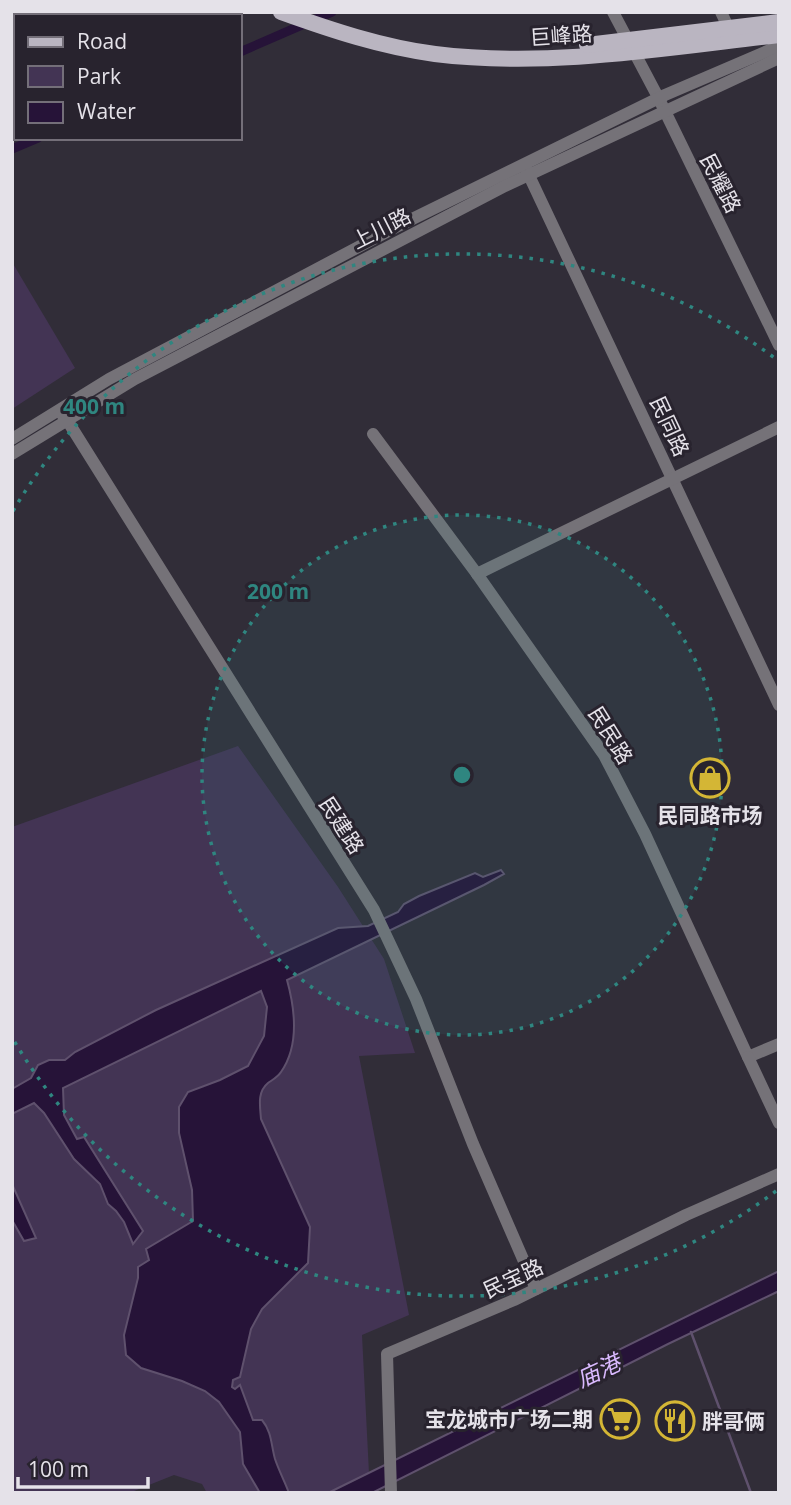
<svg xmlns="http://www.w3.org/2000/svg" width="791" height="1505" viewBox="0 0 791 1505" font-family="'Open Sans','Noto Sans SC',sans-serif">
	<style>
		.green { fill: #433454 }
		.water { fill: #261338; stroke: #5f516d; stroke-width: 2 }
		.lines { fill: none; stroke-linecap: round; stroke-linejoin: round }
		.stream { stroke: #5f516d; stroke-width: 2.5 }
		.canal { stroke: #261338; stroke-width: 9 }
		.minor { stroke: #757278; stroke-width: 12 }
		.major { stroke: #bab5c1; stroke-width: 16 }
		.highway { stroke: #d5cfdd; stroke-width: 18 }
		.ring { fill: none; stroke: #2f8680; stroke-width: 3.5; stroke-dasharray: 3.5 7 }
		.labels { text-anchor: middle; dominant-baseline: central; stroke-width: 6; stroke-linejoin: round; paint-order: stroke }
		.street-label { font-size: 21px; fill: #e5e2e9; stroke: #28232e }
		.poi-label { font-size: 21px; font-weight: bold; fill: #e5e2e9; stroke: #28232e }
		.water-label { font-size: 23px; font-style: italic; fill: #d9b9fe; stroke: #28232e }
		.centre { fill: #2f8680; stroke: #28232e; stroke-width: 3.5 }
		.ring-label { font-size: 21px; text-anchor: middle; font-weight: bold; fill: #2f8680; stroke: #28232e; stroke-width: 6; stroke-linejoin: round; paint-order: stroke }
	</style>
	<rect width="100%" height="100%" fill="#312d38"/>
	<g class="green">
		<path d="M12,12H130L127,16H16V19L12,17Z"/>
		<path d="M12,57L16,58V129L12,130Z"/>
		<path d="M12,262L75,368L12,409Z"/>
		<path d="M238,746L338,887L384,959L415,1053L359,1056L409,1315L362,1335L370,1493H207L202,1484L174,1475L129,1493H12V827Z"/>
	</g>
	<g class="water">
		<path d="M501,870L504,874L484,885L287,980C295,1009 300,1045 281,1072C278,1077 272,1080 268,1083C257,1092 260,1106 261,1119L310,1227L308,1263L262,1309L251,1329L240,1377L233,1380L232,1387L235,1389L240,1385L253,1420H262C272,1432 271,1445 275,1459C279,1471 285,1482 289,1493H260L243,1464L240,1432L219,1402L205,1391L182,1381L141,1368L126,1355L124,1335L138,1278V1267L149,1260L146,1249L193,1221L192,1190L179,1133V1107L188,1092L220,1080L248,1066L264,1036L267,1007L261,991L63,1088L64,1115L77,1139L84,1137L143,1231L133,1244L124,1222L116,1211L108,1204L100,1184L74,1159L44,1113L34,1103L12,1114V1089L31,1078L38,1065L49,1060H65L75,1052L156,1010L338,928L368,926L398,912L404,904L419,896L475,873L483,877Z"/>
		<path d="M12,1184L36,1238L24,1241L12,1220Z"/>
		<path d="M779,1271V1291L668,1344L372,1493H328Z"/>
	</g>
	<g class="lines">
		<path class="stream" d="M691,1332L751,1493"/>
		<g class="canal">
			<path d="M240,52L332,12"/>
			<path d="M12,149L38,138"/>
		</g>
		<g class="minor">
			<path d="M613,12L659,99L779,345"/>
			<path d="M721,12L729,29"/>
			<path d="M525,167L779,705"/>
			<path d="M59,411L67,420L374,910L416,999L473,1144L536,1289"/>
			<path d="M373,434L477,574L604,755L645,834L748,1057L779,1044"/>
			<path d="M12,439L109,379L398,226L665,95L779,46"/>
			<path d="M12,454L135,379L505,186L779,58"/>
			<path d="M477,574L779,427"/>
			<path d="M748,1057L779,1123"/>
			<path d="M391,1493L387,1354L514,1300L686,1215L779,1174"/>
		</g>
		<g class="major">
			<path d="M281,12C331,30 382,47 435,54C549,68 665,48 779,35"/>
			<path d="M587,45L779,22"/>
		</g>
		<g class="highway">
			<path d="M141,16L142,12"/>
			<path d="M156,16L158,12"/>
			<path d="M12,44L16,45"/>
		</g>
	</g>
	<circle cx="462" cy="775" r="260" fill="#2f8680" fill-opacity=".12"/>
	<g class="ring">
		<circle cx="462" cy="775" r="260"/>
		<path d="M776 1191A521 521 0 0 1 13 1039M13 511A521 521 0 0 1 776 359"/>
	</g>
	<defs>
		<g id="shop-ring" transform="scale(2.0125)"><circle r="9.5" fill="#28232e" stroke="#d4b635" stroke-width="1.5"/><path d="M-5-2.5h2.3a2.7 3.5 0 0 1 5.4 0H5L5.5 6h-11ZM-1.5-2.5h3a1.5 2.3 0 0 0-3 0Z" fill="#d4b635"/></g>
		<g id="supermarket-ring" transform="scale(2.0125)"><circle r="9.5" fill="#28232e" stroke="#d4b635" stroke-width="1.5"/><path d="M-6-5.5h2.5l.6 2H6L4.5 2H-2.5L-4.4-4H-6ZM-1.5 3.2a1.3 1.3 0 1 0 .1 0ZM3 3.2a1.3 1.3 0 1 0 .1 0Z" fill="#d4b635"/></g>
		<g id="restaurant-ring" transform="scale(2.0125)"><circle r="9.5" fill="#28232e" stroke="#d4b635" stroke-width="1.5"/><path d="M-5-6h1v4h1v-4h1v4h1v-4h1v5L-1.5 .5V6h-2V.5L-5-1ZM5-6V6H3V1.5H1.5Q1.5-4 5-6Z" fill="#d4b635"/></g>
	</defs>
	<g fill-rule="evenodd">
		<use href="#shop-ring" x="710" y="778"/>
		<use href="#supermarket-ring" x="620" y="1419"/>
		<use href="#restaurant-ring" x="675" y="1421"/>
	</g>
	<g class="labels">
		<g class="street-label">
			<text transform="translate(561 35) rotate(-4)">巨峰路</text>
			<text transform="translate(721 183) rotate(63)">民耀路</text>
			<text transform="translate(381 228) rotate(-27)">上川路</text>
			<text transform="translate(670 426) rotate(65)">民同路</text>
			<text transform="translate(611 735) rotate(58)">民民路</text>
			<text transform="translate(342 825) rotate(57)">民建路</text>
			<text transform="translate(513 1278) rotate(-25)">民宝路</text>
		</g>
		<g class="poi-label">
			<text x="710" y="815">民同路市场</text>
			<text x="593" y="1419" text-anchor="end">宝龙城市广场二期</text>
			<text x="702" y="1421" text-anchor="start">胖哥俩</text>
		</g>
		<g class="water-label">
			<text transform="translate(598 1370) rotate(-25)">庙港</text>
		</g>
	</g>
	<circle cx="462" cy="775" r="10" class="centre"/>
	<g class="ring-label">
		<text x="94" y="414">400 m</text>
		<text x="278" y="599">200 m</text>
	</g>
	<rect width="791" height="1505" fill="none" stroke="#e5e2e9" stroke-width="28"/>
	<rect x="14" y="14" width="228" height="126" fill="#28232e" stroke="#746f79" stroke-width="2"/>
	<rect x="28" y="37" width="35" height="10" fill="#bab5c1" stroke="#746f79" stroke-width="2"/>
	<text x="77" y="49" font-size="21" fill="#e5e2e9">Road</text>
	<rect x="28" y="66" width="35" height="21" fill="#433454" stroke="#746f79" stroke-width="2"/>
	<text x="77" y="84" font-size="21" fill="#e5e2e9">Park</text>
	<rect x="28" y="102" width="35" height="21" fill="#261338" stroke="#746f79" stroke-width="2"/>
	<text x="77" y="119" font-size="21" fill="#e5e2e9">Water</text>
	<path d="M18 1477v10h130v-10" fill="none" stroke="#e5e2e9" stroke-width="3.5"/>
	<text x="28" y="1477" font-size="21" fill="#e5e2e9" stroke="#28232e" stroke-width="5" paint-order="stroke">100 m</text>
</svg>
